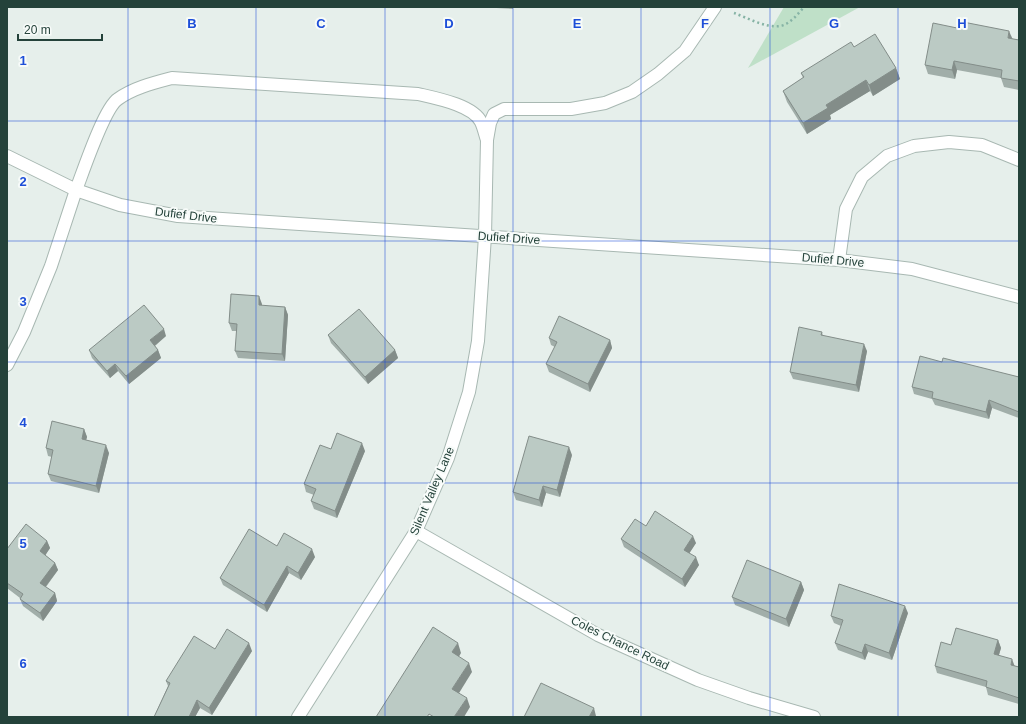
<svg xmlns="http://www.w3.org/2000/svg" width="1026" height="724" viewBox="0 0 1026 724" font-family="Arial,sans-serif">
	<style>
		.green { fill: #bfe0c8 }
		.lines { fill: none; stroke-linecap: round; stroke-linejoin: round }
		.lane-casing { stroke: #a8b8b2; stroke-width: 14 }
		.street-casing { stroke: #a8b8b2; stroke-width: 14 }
		.path { stroke: #86b3a5; stroke-width: 2.5; stroke-dasharray: 2 3; stroke-linecap: butt }
		.lane { stroke: #fff; stroke-width: 12 }
		.street { stroke: #fff; stroke-width: 12 }
		.wall { fill: #a1aea9 }
		.shaded-wall { fill: #838d89 }
		.building { fill: #bbcac4; stroke: #838d89 }
		.grid { fill: none; stroke: #1d4ed8; stroke-width: 1; stroke-opacity: 0.55 }
		.labels { text-anchor: middle; dominant-baseline: central; stroke-width: 4; stroke-linejoin: round; paint-order: stroke }
		.street-label { font-size: 12px; fill: #24423a; stroke: #f7fbf9 }
		.grid-label { font-size: 13px; text-anchor: middle; font-weight: bold; fill: #1d4ed8; stroke: #f7fbf9; stroke-width: 4; stroke-linejoin: round; paint-order: stroke }
	</style>
	<rect width="100%" height="100%" fill="#e6efeb"/>
	<path class="green" d="M784,7H860L748,68Z"/>
	<g class="lines">
		<g class="lane-casing">
			<g id="lane">
				<path d="M76,190C83,172 104,108 118,99C133,88 153,83 172,78L418,94C435,98 473,105 481,122C484,128 485,135 487,140"/>
				<path d="M485,236L487,140L490,123L494,114L504,109H571L605,103L632,92L658,74L685,51L715,7"/>
			</g>
		</g>
		<g class="street-casing">
			<g id="street">
				<path d="M7,156L76,190L120,205L178,216L839,260L912,269L1019,297"/>
				<path d="M839,260L846,209L862,177L887,156L914,146L949,142L982,145L1019,160"/>
				<path d="M7,365L24,332L51,266L76,190"/>
				<path d="M416,531L598,635L698,680L749,698L814,717"/>
				<path d="M298,717L416,531L448,458L469,392L478,341L485,236"/>
			</g>
		</g>
		<path class="path" d="M734,13C748,18 765,28 780,26C789,25 798,14 804,7"/>
		<use href="#lane" class="lane"/>
		<use href="#street" class="street"/>
	</g>
	<g class="wall">
		<path d="M478,7H513V9Z"/>
		<path d="M1012,39L1019,40V90L1004,87L1001,78L957,70L955,79L928,74L925,65Z"/>
		<path d="M854,47L896,68L900,79L873,96L870,91L830,115L831,119L807,134L787,102L783,91L803,78L801,73Z"/>
		<path d="M262,304V306L285,307L288,315L285,361L238,358L235,351L237,331H232L229,323Z"/>
		<path d="M822,332L823,336L867,351L859,392L793,379L790,372Z"/>
		<path d="M328,335L395,350L398,358L368,384L331,343Z"/>
		<path d="M166,336L155,346L158,350L161,358L129,384L118,371L110,378L92,358L89,350Z"/>
		<path d="M549,338L610,340L612,348L590,392L549,372L546,364L555,347L551,345Z"/>
		<path d="M942,362L1019,377V418L992,408L989,419L935,405L932,399L914,394L912,387Z"/>
		<path d="M84,429L87,437L86,440L109,453L99,493L51,481L48,474L52,457L48,456L46,448Z"/>
		<path d="M331,449L365,451L337,518L314,509L311,501L314,495L306,492L304,484Z"/>
		<path d="M572,455L560,497L546,493L542,507L516,500L513,492Z"/>
		<path d="M646,526L696,543L689,553L699,565L685,587L624,547L621,539Z"/>
		<path d="M47,541L50,548L45,555L55,563L58,570L46,587L55,593L57,601L43,621L23,606L20,599V598L7,588V549Z"/>
		<path d="M277,546L315,557L301,580L289,573L267,612L223,585L220,578Z"/>
		<path d="M801,582L804,590L789,627L735,605L732,597Z"/>
		<path d="M908,613L892,660L868,652L865,660L838,650L835,643L841,626L834,623L831,616Z"/>
		<path d="M998,640L1001,648L999,655L1015,666L1019,667V704L988,695L986,687L937,673L935,666L951,645Z"/>
		<path d="M215,649L252,651L212,715L200,708L195,717H154L168,686L166,681Z"/>
	</g>
	<g class="shaded-wall">
		<path d="M1009,31L1013,40L1008,38Z"/>
		<path d="M954,61L957,70L955,79L952,70Z"/>
		<path d="M896,68L900,79L873,96L869,85Z"/>
		<path d="M866,80L870,91L830,115L831,119L807,134L803,123L826,105Z"/>
		<path d="M259,296L262,304L261,313L259,305Z"/>
		<path d="M285,307L288,315L285,361L282,354Z"/>
		<path d="M164,329L166,336L153,347L150,340Z"/>
		<path d="M610,340L612,348L590,392L588,384Z"/>
		<path d="M864,344L867,351L859,392L856,385Z"/>
		<path d="M158,350L161,358L129,384L126,376Z"/>
		<path d="M395,350L398,358L368,384L365,377Z"/>
		<path d="M115,364L118,371L110,378L107,371Z"/>
		<path d="M989,400L992,408L989,419L986,412Z"/>
		<path d="M84,429L87,437L84,447L82,439Z"/>
		<path d="M362,443L365,451L337,518L335,511Z"/>
		<path d="M106,445L109,453L99,493L96,486Z"/>
		<path d="M569,447L572,455L560,497L557,490Z"/>
		<path d="M543,486L546,493L542,507L539,500Z"/>
		<path d="M693,536L696,543L687,557L684,550Z"/>
		<path d="M47,541L50,548L43,559L40,551Z"/>
		<path d="M312,549L315,557L301,580L298,573Z"/>
		<path d="M696,557L699,565L685,587L682,579Z"/>
		<path d="M55,563L58,570L43,590L40,583Z"/>
		<path d="M287,566L289,573L267,612L264,605Z"/>
		<path d="M801,582L804,590L789,627L786,619Z"/>
		<path d="M55,593L57,601L43,621L40,613Z"/>
		<path d="M905,606L908,613L892,660L889,653Z"/>
		<path d="M998,640L1001,648L997,661L994,654Z"/>
		<path d="M249,643L252,651L212,715L209,708Z"/>
		<path d="M458,643L461,653L456,662L452,652Z"/>
		<path d="M865,644L868,652L865,660L862,653Z"/>
		<path d="M1012,659L1015,667L1011,665Z"/>
		<path d="M469,663L472,672L456,698L452,689Z"/>
		<path d="M467,698L470,707L464,717H454Z"/>
		<path d="M197,700L200,708L195,717H189Z"/>
		<path d="M594,708L596,716V717H589Z"/>
	</g>
	<g class="building">
		<path d="M958,21L1009,31L1008,38L1019,40V81L1001,78L1002,70L954,61L952,70L925,65L933,23L957,28Z"/>
		<path d="M875,34L896,68L869,85L866,80L826,105L828,108L803,123L783,91L804,77L801,73L851,42L854,47Z"/>
		<path d="M231,294L259,296V305L285,307L282,354L235,351L237,324L229,323Z"/>
		<path d="M144,305L164,329L150,340L158,350L126,376L115,364L107,371L89,350Z"/>
		<path d="M359,309L395,350L365,377L328,335Z"/>
		<path d="M559,316L610,340L588,384L546,364L557,342L549,338Z"/>
		<path d="M799,327L822,332L821,335L864,344L856,385L790,372Z"/>
		<path d="M920,356L942,362L943,358L1019,377V412L989,400L986,412L932,398L933,392L912,387Z"/>
		<path d="M52,421L84,429L82,439L106,445L96,486L48,474L53,450L46,448Z"/>
		<path d="M337,433L362,443L335,511L311,501L316,489L304,484L320,445L331,449Z"/>
		<path d="M529,436L569,447L557,490L543,486L539,500L513,492Z"/>
		<path d="M655,511L693,536L684,550L696,557L682,579L621,539L635,519L646,526Z"/>
		<path d="M26,524L47,541L40,551L55,563L40,583L55,593L40,613L20,599L23,594L7,583V549Z"/>
		<path d="M249,529L277,546L284,533L312,549L298,573L287,566L264,605L220,578Z"/>
		<path d="M747,560L801,582L786,619L732,597Z"/>
		<path d="M839,584L905,606L889,653L865,644L862,653L835,643L843,620L831,616Z"/>
		<path d="M433,627L458,643L452,652L469,663L452,689L467,698L454,717H434L429,714L427,717H376Z"/>
		<path d="M956,628L998,640L994,654L1012,659L1011,665L1019,667V698L986,687L987,681L935,666L941,642L951,645Z"/>
		<path d="M227,629L249,643L209,708L197,700L189,717H154L170,683L166,681L194,636L215,649Z"/>
		<path d="M541,683L594,708L589,717H524Z"/>
	</g>
	<path class="grid" d="M128,7V717M256,7V717M385,7V717M513,7V717M641,7V717M770,7V717M898,7V717M7,121H1019M7,241H1019M7,362H1019M7,483H1019M7,603H1019"/>
	<g class="labels">
		<g class="street-label">
			<text transform="translate(186 215) rotate(7)">Dufief Drive</text>
			<text transform="translate(509 238) rotate(4)">Dufief Drive</text>
			<text transform="translate(833 260) rotate(5)">Dufief Drive</text>
			<text transform="translate(432 491) rotate(-67)">Silent Valley Lane</text>
			<text transform="translate(620 643) rotate(26)">Coles Chance Road</text>
		</g>
	</g>
	<g class="grid-label">
		<text x="192" y="28">B</text>
		<text x="321" y="28">C</text>
		<text x="449" y="28">D</text>
		<text x="577" y="28">E</text>
		<text x="705" y="28">F</text>
		<text x="834" y="28">G</text>
		<text x="962" y="28">H</text>
		<text x="23" y="65">1</text>
		<text x="23" y="186">2</text>
		<text x="23" y="306">3</text>
		<text x="23" y="427">4</text>
		<text x="23" y="548">5</text>
		<text x="23" y="668">6</text>
	</g>
	<rect width="1026" height="724" fill="none" stroke="#24423a" stroke-width="16"/>
	<path d="M18 34v6h84v-6" fill="none" stroke="#24423a" stroke-width="2"/>
	<text x="24" y="34" font-size="12" fill="#24423a" stroke="#f7fbf9" stroke-width="3" paint-order="stroke">20 m</text>
</svg>
